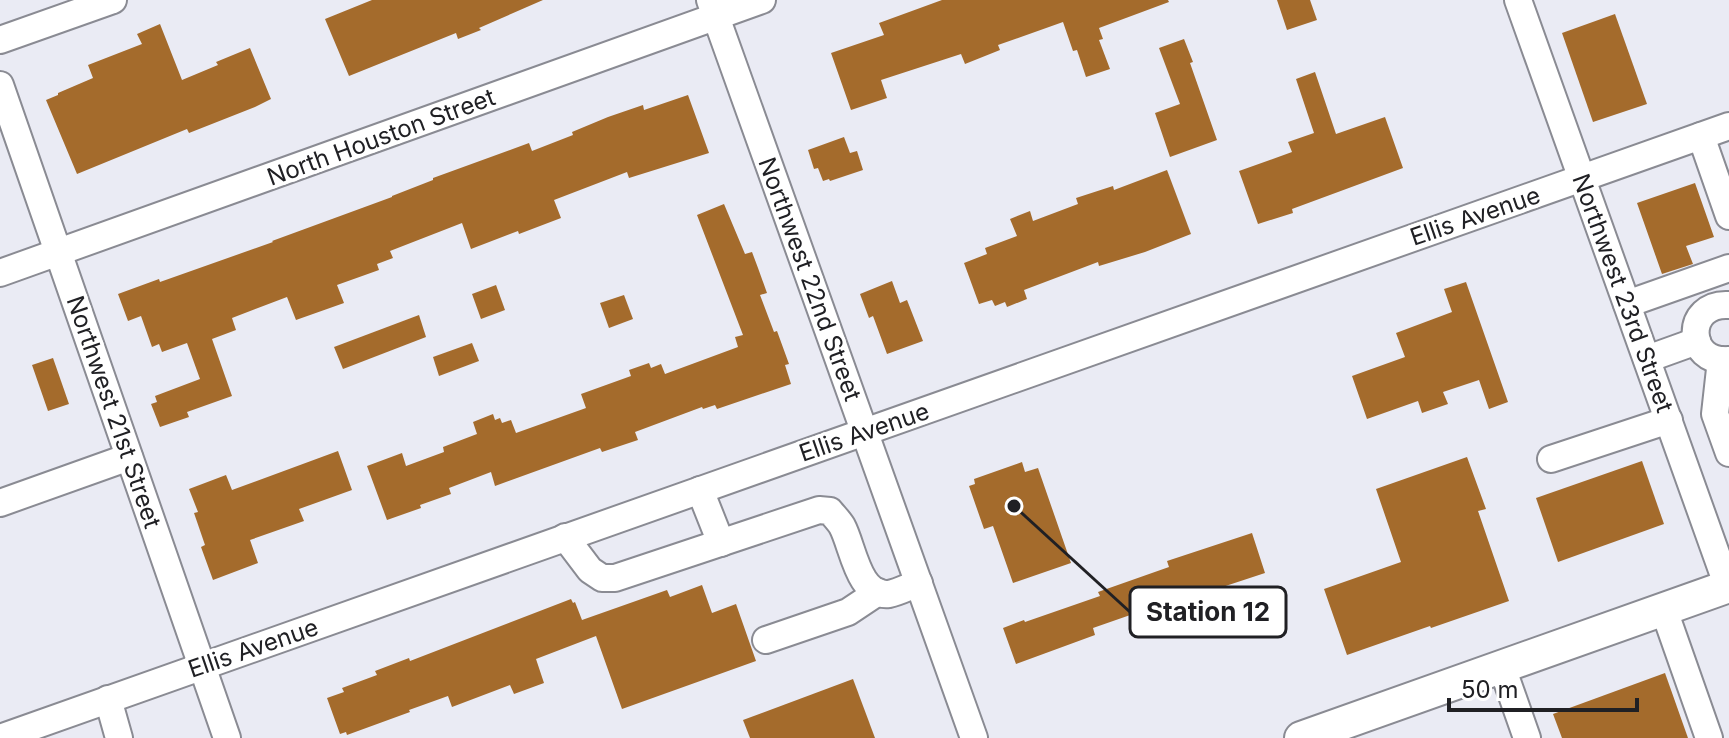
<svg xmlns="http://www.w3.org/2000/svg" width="1729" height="738" viewBox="0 0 1729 738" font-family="Inter,sans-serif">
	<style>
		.building { fill: #a46b2c }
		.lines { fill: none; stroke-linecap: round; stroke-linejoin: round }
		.minor-casing { stroke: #8a8b93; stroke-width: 30 }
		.major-casing { stroke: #8a8b93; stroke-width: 36 }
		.minor { stroke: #fff; stroke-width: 26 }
		.major { stroke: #fff; stroke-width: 32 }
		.labels { text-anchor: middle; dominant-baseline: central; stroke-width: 7; stroke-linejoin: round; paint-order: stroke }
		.street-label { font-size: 24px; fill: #202024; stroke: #fff }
		.leader { fill: none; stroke: #202024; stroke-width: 3 }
		.callout-dot { fill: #202024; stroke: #fff; stroke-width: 3 }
		.callout { fill: #fff; stroke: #202024; stroke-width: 3 }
		.callout-label { font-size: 26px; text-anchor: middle; font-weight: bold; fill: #202024 }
	</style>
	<rect width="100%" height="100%" fill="#eaebf4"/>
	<g class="building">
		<path d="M372,0H543L479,28L481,30L458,39L456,33L349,76L325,19Z"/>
		<path d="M942,0H1168L1169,2L1099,28L1103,39L1099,40L1110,69L1086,77L1077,50L1073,51L1063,22L998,45L1000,50L965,64L961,54L881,80L887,98L851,110L831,53L884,35L879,23Z"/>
		<path d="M1277,0H1310L1317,20L1287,30Z"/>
		<path d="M1615,14L1647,104L1593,122L1562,33Z"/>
		<path d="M160,24L182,80L218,65L216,62L250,48L271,99L255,107L189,133L187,129L77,174L46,100L58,95V93L93,78L88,65L142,44L137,34Z"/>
		<path d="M1184,39L1193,62L1190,63L1217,140L1170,157L1155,113L1180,104L1159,48Z"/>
		<path d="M1315,72L1336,134L1385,117L1403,168L1292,209L1293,213L1258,224L1239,171L1292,152L1288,142L1314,133L1296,79Z"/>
		<path d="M688,95L709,153L629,178L627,172L554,200L561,218L519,234L518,231L471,249L462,223L390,251L393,258L377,264L379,270L337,285L344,303L296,320L287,297L232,318L236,330L212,339L232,396L187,412L189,417L160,427L151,404L157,402L155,396L200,379L187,343L162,352L159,344L152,347L141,316L128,321L118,294L159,279L160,282L273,242L272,241L392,197V196L433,180V178L529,143L532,151L573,135L572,132L608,117L643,105L644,110Z"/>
		<path d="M844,137L850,153L857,151L863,170L830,181L829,179L823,181L818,168L814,169L808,150Z"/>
		<path d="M1167,170L1191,234L1145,252L1099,266L1098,262L1024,290L1027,299L1007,307L1005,302L995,306L992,300L979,304L964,263L987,254L985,248L1017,236L1010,219L1030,211L1033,221L1078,204L1076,198L1113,186L1114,190Z"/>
		<path d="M1695,183L1714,237L1686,246L1693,264L1662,274L1637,203Z"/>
		<path d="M724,204L745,254L752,252L758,268L767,293L760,295L774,332L777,331L789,364L785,365L791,384L717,409L715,405L703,409L702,407L635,432L638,440L602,452L600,448L495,486L491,472L449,488L451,494L420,505L421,508L387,520L367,466L402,453L406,466L444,452L443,447L477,434L473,422L493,414L495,420L500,418L502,423L511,420L516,433L586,408L581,394L631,376L629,370L649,363L651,368L661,364L665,374L738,347L735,337L743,335L697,215Z"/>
		<path d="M892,281L900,303L907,300L923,341L887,354L873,316L869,318L860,294Z"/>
		<path d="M1466,282L1508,402L1489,409L1479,380L1443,392L1448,404L1422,413L1418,401L1367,419L1352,376L1405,357L1396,333L1452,312L1444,289Z"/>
		<path d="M496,285L505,310L481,319L472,294Z"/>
		<path d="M624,295L633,319L609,328L600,303Z"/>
		<path d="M419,315L426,337L343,369L334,347Z"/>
		<path d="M472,343L479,361L439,376L433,357Z"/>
		<path d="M53,358L69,404L48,411L32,365Z"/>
		<path d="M338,451L352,490L299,509L304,521L250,540L258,563L213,580L201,547L205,545L194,513L198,512L189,489L226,475L232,490Z"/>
		<path d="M1467,457L1486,509L1478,511L1509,601L1431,628L1430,626L1347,655L1324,589L1401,562L1376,489Z"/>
		<path d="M1642,461L1664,524L1558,562L1536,498Z"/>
		<path d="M1022,462L1025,472L1038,468L1071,563L1013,583L993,526L984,529L969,486L975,484L974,479Z"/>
		<path d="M1252,533L1265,573L1180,601L1179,598L1093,628L1095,635L1016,664L1003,628L1024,620L1025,622L1100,596L1098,592L1169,567L1167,561Z"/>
		<path d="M702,585L712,613L736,604L756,661L622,709L596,636L536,659L544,683L514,694L510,685L452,707L448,696L409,710L410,712L347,735L346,732L340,734L327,698L344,692L342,688L377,675L375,671L409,658L410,661L571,599L573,603L575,602L582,620L667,590L670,597Z"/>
		<path d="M1665,673L1688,738H1562L1553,714Z"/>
		<path d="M853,679L875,738H750L743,720Z"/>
	</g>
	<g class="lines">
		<g class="minor-casing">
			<g id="minor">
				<path d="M710,0L974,738"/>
				<path d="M1518,0L1728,587"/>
				<path d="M0,40L113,0"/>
				<path d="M0,85L227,738"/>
				<path d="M1701,136L1729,216"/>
				<path d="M0,273L762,0"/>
				<path d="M1627,304L1729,268"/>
				<path d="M1729,305C1684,302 1685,364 1729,360"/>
				<path d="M1647,359L1697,341"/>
				<path d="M1721,360L1715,414L1729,453"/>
				<path d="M1551,459L1669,420"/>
				<path d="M700,490L721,543"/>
				<path d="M0,503L129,457"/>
				<path d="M565,537L590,570L602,578H615L819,510L830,511C834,516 839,521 842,526C853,546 858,597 889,594C899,592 910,586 919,583"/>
				<path d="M1664,610L1709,738"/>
				<path d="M766,640L848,612L878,592"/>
				<path d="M1502,667L1527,738"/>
				<path d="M108,699L119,738"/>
				<path d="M0,738L1729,126"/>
			</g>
		</g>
		<g class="major-casing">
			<path id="major" d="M1301,738L1729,586"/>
		</g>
		<use href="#minor" class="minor"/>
		<use href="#major" class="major"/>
	</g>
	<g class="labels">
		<g class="street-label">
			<text transform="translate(381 137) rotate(-20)">North Houston Street</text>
			<text transform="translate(1475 216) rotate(-19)">Ellis Avenue</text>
			<text transform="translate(810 279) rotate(70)">Northwest 22nd Street</text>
			<text transform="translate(1623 293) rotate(70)">Northwest 23rd Street</text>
			<text transform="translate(114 412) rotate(71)">Northwest 21st Street</text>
			<text transform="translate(864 432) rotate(-19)">Ellis Avenue</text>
			<text transform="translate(253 648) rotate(-19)">Ellis Avenue</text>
		</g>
	</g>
	<path class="leader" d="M1014 506L1130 612"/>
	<circle class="callout-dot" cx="1014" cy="506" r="8"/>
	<rect class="callout" x="1130" y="587" width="156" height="50" rx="8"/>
	<g class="callout-label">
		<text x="1208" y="621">Station 12</text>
	</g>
	<path d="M1449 698v12h188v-12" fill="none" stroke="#202024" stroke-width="4"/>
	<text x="1461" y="698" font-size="24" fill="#202024" stroke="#ffffff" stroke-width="6" paint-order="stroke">50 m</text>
</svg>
